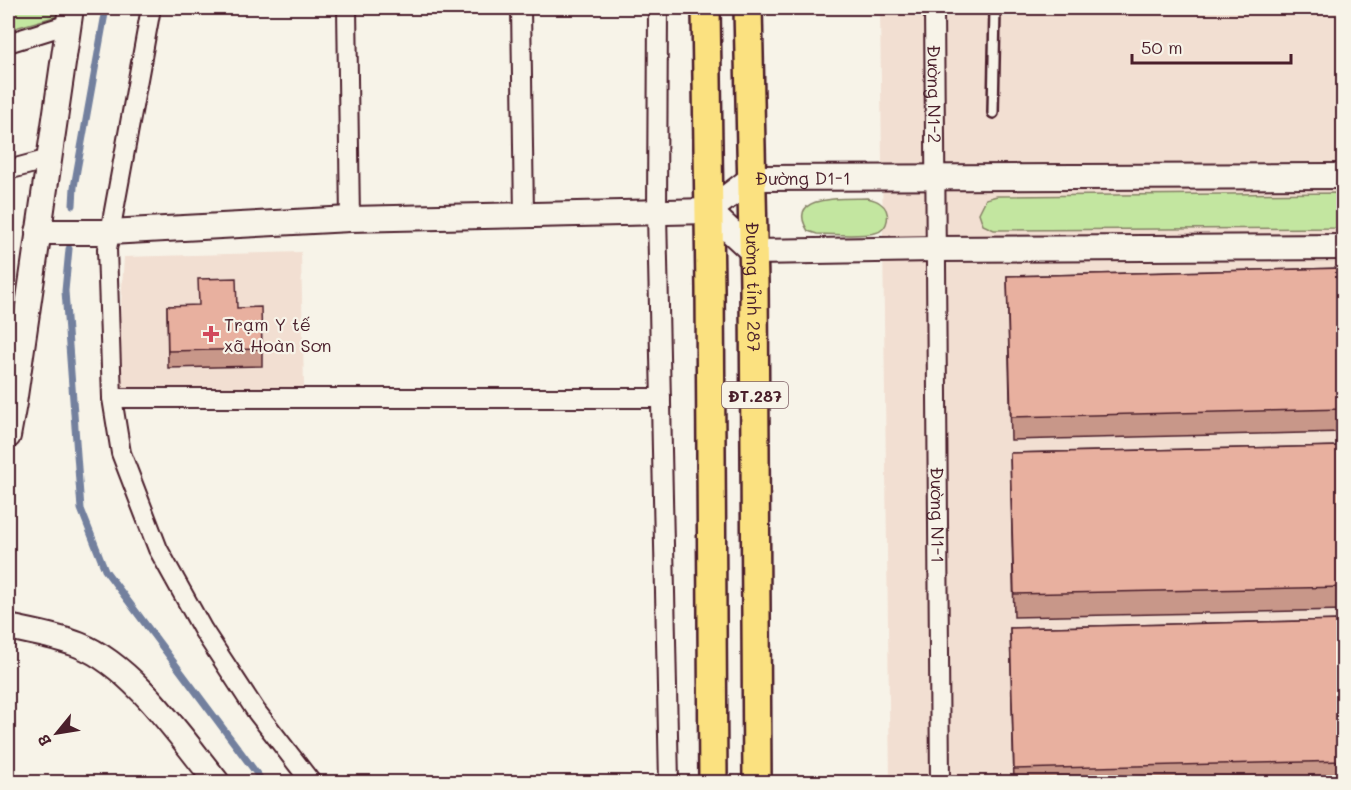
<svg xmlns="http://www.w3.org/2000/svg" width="1351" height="790" viewBox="0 0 1351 790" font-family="Mali,sans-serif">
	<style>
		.built { fill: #f2dfd2 }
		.green { fill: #c3e6a0; stroke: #868266; stroke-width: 1.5 }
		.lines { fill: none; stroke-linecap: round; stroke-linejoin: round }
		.stream { stroke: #73809e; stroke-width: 7 }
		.lane-casing { stroke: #4a1f2b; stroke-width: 14 }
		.street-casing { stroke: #4a1f2b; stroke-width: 22 }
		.secondary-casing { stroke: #4a1f2b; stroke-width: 28 }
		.primary-casing { stroke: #4a1f2b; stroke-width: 32 }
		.lane { stroke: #f7f3e8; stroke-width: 9 }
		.street { stroke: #f7f3e8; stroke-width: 18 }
		.secondary { stroke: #f7f3e8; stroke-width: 24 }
		.primary { stroke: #fbe180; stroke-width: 27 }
		.wall { fill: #c89789; stroke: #4a1f2b; stroke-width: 1.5 }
		.building { fill: #e8b09f; stroke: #4a1f2b; stroke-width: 1.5 }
		.poi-dot { fill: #d1495b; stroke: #f7f3e8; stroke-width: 2 }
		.labels { text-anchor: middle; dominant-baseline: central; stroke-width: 4.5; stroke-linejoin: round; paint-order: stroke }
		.shield { fill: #f7f3e8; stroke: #7e5f64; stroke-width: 1.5 }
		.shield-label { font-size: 16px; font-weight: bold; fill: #4a1f2b }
		.street-label { font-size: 18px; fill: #4a1f2b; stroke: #f7f3e8 }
		.poi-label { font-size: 18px; fill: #4a1f2b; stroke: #f7f3e8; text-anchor: start }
	</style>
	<rect width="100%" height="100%" fill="#f7f3e8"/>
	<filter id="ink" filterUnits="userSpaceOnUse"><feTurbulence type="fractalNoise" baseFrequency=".0167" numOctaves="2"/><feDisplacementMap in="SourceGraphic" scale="12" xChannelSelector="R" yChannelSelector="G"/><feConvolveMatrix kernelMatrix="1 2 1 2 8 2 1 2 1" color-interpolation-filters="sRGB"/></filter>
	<g filter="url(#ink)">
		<g class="built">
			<path d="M880,8H1343V782H890Z"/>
			<path d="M301,252L304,387L122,390L118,347L124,257Z"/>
		</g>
		<g class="green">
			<path d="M8,8H62L61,15L8,30Z"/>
			<path d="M1343,193V228L994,230L983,225L979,213L986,199L997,196Z"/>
			<path d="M867,198C872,199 876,200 880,203C892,211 889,230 875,233C857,237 835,234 817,234L808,231C784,193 847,199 867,198Z"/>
		</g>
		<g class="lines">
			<g class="stream">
				<path d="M73,205L74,187L106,8"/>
				<path d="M69,249L65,291L81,509L105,570L263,782"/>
			</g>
			<g class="lane-casing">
				<path id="lane" d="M993,113L995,8"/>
			</g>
			<g class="street-casing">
				<g id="street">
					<path d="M151,8L107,249L112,398L121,453L158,549L203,630L256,711L311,782"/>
					<path d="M347,8L350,219"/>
					<path d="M521,8L524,215"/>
					<path d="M658,8L657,213L669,782"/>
					<path id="s1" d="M934,8L940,782"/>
					<path d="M8,43L69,24"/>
					<path d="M8,170L49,159"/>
					<path d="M112,398H661"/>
				</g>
			</g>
			<g class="secondary-casing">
				<g id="secondary">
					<path d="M709,211L753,252L936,249L1344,247"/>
					<path id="s2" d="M709,211L752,178L1344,176"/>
					<path d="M38,232H109L350,219L709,211"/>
					<path d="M8,436L14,403L71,8"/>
					<path d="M8,627C31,632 56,636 79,645C133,666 181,738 217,782"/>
				</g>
			</g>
			<g class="primary-casing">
				<g id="primary">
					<path d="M706,8L710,288L713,782"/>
					<path id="s3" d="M748,8L754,285L757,782"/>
				</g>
			</g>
			<use href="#lane" class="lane"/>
			<use href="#street" class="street"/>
			<use href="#secondary" class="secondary"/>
			<use href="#primary" class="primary"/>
		</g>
		<g class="wall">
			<path d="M1344,268V432L1011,440L1007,276Z"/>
			<path d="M167,306L237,308L262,349V366L168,368Z"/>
			<path d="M1344,446V610L1014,617L1010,453Z"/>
			<path d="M1344,620V783H1014L1010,628Z"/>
		</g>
		<g class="building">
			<path d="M1344,268V409L1011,417L1007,276Z"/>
			<path d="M236,278L237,308L261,307L262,349L168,351L167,306L199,305L198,279Z"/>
			<path d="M1344,446V587L1014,594L1010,453Z"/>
			<path d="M1344,620V761L1014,769L1010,628Z"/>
		</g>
	</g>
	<path class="poi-dot" d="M208 325h6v6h6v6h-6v6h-6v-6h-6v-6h6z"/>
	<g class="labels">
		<rect class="shield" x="722" y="382" width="66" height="26" rx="4.5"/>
		<g class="shield-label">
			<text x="755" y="395">ĐT.287</text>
		</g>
		<g class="street-label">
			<text stroke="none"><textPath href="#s1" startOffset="86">Đường N1-2</textPath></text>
			<text stroke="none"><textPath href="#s2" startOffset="105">Đường D1-1</textPath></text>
			<text stroke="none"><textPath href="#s3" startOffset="279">Đường tỉnh 287</textPath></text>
			<text stroke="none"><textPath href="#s1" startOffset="507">Đường N1-1</textPath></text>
		</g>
		<g class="poi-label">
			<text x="224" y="324">Trạm Y tế<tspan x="224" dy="21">xã Hoàn Sơn</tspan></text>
		</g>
	</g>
	<rect width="1351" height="790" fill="none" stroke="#f7f3e8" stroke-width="30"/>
	<rect x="15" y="15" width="1321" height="760" fill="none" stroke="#4a1f2b" stroke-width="2" filter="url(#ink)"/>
	<g transform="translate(57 733) rotate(240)" stroke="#f7f3e8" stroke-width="4.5" paint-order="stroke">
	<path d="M0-4.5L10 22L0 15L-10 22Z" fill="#4a1f2b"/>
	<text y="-9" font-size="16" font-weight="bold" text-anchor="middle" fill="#4a1f2b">B</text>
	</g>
	<path d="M1132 54v9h159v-9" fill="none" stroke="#4a1f2b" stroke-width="3"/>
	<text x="1141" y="54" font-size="18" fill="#4a1f2b" stroke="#f7f3e8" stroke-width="4.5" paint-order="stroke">50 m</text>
</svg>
